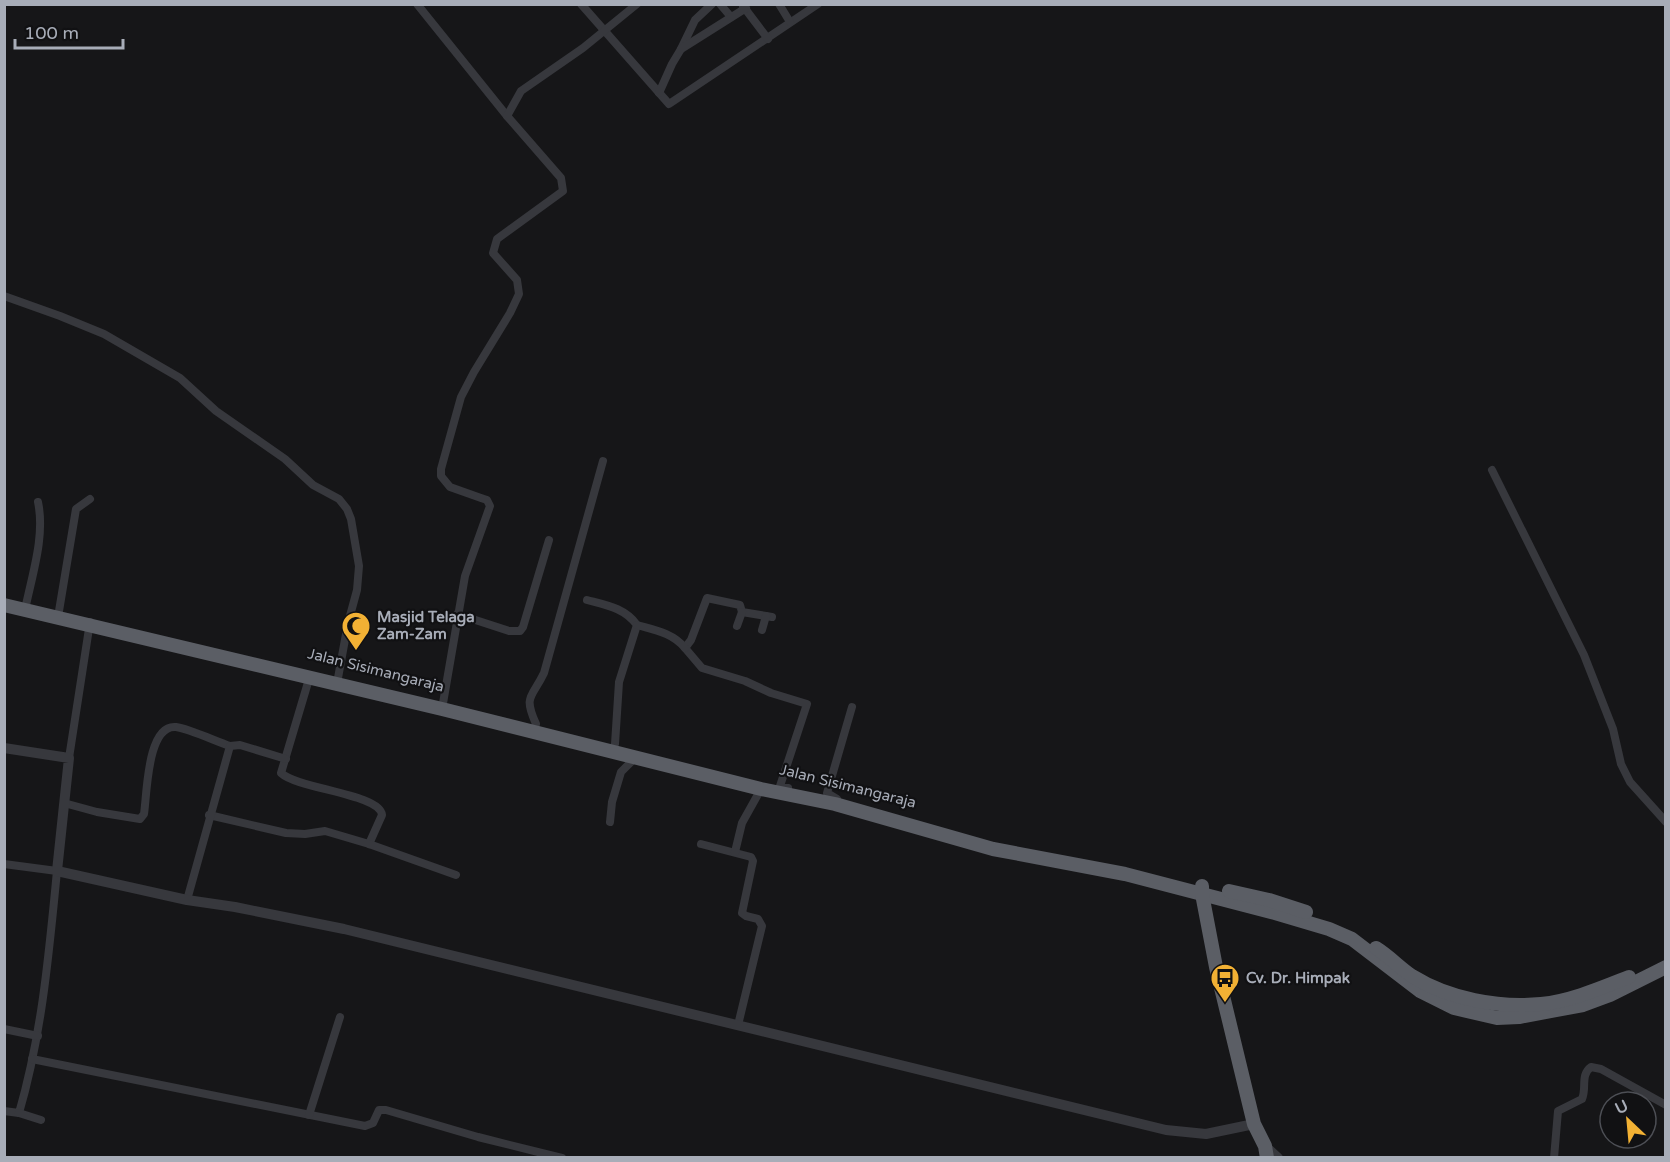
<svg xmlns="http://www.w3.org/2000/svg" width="1670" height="1162" viewBox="0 0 1670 1162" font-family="'Varela Round',sans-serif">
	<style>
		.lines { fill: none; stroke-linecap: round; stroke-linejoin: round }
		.minor { stroke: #37383d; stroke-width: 8 }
		.tertiary { stroke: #37383d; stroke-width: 10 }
		.trunk { stroke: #5b5e65; stroke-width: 14 }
		.labels { text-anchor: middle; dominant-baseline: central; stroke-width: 4.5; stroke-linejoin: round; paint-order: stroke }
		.poi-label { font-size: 15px; font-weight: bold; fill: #a8adb8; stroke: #111113; text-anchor: start }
		.street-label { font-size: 15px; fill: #a8adb8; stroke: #111113 }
	</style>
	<rect width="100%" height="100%" fill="#161618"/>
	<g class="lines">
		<g class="minor">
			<path d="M417,4L507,116"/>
			<path d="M581,4L669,104L818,4"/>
			<path d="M720,4L731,17"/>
			<path d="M779,4L790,22"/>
			<path d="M743,6L768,39"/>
			<path d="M681,49L695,20L712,4"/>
			<path d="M659,93L672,64L681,49L746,8"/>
			<path d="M4,296L60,316L104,334L180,378L216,411L285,459L313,485L339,499L347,509L351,519L359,566L357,590L348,623L338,678"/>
			<path d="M1492,470L1584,655L1613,729L1621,764L1630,782L1666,822"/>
			<path d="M587,600C606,605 625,608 637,625L619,682L615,744L612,751"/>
			<path d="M26,605C33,572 45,535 38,502"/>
			<path d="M59,611L76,509L90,499"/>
			<path d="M457,614L509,631H520L523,627L549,540"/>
			<path d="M772,617L742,612L740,605L707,598L691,640L685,648L702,668L745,681L771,693L807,704L780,786L788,788"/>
			<path d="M637,625C655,630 673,633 685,648"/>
			<path d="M737,626L742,612"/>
			<path d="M762,630L766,616"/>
			<path d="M309,679L281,773C298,789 380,794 382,815L369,844"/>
			<path d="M442,709L465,576L490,506L487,500L481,498L450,487L441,476V469L461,397L474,372L510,313L519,294L517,280L493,253L497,239L563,191L561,178L507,116L521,91L583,48L637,4"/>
			<path d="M533,732L536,724C523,695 532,698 544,673L603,461"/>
			<path d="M69,758L90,622"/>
			<path d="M64,803L97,812L140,819L144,814C147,795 147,724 176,727C190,729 215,741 230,746"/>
			<path d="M835,804L837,799L827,793L852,707"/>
			<path d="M209,815L286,833L305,834L325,831L369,844L456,875"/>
			<path d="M610,822L612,802L621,772L636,757"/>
			<path d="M701,844L751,857L753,861L742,913L746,916L758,919L762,926L738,1025"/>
			<path d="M735,852L742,823L761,789"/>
			<path d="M4,864L57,871C49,953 42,1034 19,1113L4,1111"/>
			<path d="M187,900L230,746L240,745L286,759"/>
			<path d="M4,1029L38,1036"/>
			<path d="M32,1059L365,1126L373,1123L379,1110H386L478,1137L562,1158"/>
			<path d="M19,1113L41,1120"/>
			<path d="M309,1115L340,1017"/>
			<path d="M1554,1158L1558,1111L1582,1099C1587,1088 1580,1075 1591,1067L1601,1069L1666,1105"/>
		</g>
		<g class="tertiary">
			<path d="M4,748L69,758L57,871L187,900L235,907L344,929L1166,1130L1206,1134L1254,1124"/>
			<path d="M1265,1146L1278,1158"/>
		</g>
		<g class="trunk">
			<path d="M4,605L442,709L761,789L835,804L993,849L1125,874L1275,913L1329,929L1352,939L1420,991L1454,1008L1497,1018L1519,1017L1583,1005L1610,995L1666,967"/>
			<path d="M1202,886V894L1216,967L1254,1124L1265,1146L1267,1158"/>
			<path d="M1229,891L1269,900L1306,912"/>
			<path d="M1376,948C1389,956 1400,968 1412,976C1449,999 1498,1008 1541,1004C1571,1001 1601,988 1629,977"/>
		</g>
	</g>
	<defs>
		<g id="mosque-pin" transform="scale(1.5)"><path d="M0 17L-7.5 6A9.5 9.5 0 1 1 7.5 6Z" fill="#f2b134" stroke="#111113"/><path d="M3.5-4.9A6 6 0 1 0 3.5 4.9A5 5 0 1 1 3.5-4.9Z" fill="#111"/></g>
		<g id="bus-pin" transform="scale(1.5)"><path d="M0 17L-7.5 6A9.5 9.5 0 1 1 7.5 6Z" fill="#f2b134" stroke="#111113"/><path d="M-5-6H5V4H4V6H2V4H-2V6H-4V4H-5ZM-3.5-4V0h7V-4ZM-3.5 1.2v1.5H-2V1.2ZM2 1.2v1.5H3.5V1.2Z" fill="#111"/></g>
	</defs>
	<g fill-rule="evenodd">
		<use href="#mosque-pin" x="356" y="626"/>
		<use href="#bus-pin" x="1225" y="978"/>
	</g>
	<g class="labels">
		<g class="poi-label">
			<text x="377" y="617">Masjid Telaga<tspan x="377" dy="17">Zam-Zam</tspan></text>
			<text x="1246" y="978">Cv. Dr. Himpak</text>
		</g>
		<g class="street-label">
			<text transform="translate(376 670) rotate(14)">Jalan Sisimangaraja</text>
			<text transform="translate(848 786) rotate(14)">Jalan Sisimangaraja</text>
		</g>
	</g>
	<rect width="1670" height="1162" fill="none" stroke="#a8adb8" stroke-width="12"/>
	<g transform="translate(1628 1120) rotate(334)"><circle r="28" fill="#111113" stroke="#4d4f55" stroke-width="1.5"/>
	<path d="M0-4.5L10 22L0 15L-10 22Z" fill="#f2b134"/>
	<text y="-9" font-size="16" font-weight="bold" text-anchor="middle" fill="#a8adb8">U</text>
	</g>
	<path d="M15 39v9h108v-9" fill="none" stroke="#a8adb8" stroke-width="3"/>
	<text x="24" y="39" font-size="18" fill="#a8adb8" stroke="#111113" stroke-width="4.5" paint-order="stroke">100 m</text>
</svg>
